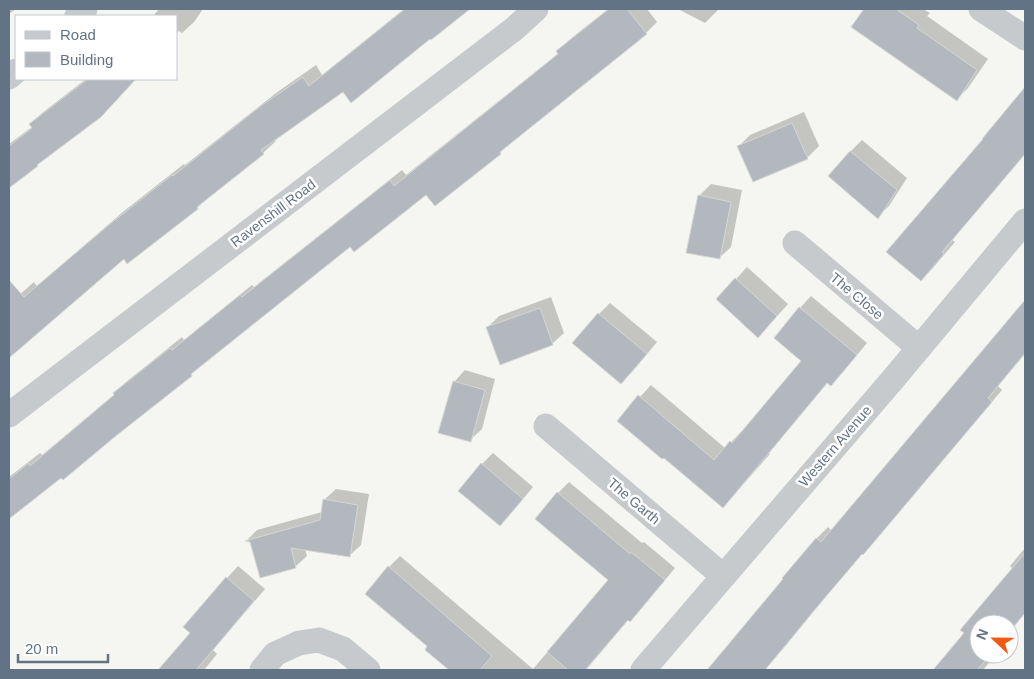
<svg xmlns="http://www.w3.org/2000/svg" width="1034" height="679" viewBox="0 0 1034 679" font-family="Arial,sans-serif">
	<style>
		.shadow { fill: #0003 }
		.building { fill: #b2b8be; stroke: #d6d7d4 }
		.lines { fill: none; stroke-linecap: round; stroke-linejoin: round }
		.street { stroke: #c7cacd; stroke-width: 25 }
		.labels { text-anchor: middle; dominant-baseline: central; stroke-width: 5; stroke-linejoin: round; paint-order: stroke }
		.street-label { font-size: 14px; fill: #627385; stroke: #fff }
	</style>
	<rect width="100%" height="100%" fill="#f5f6f1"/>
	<g class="shadow">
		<path d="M9,9H16L9,14Z"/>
		<path d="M159,9H203L194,22L182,33L179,31L176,34V16H153Z"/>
		<path d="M404,9H468L431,38L343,91L274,139L276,141L263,153L208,197L197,208L124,258L9,357V304L34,282L37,286L124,211L184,164L185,165L276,93L316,65L322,75Z"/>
		<path d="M608,9H647L657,22L646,33L511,141L500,153L426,193L351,245L63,478L62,477L9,517V477L40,453L42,455L115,394V393L126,382L182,337L184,340L252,285L254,287L402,170L406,175L559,53L558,51L569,40Z"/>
		<path d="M678,9H719L705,23Z"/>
		<path d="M865,9H923L930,13L927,16L988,59L968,88L957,99L853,27Z"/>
		<path d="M86,79H135L112,104L46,156L37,165L9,187V144L32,127L30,124L42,113Z"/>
		<path d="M1025,90V154L952,240L955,242L933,268L921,280L1017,98Z"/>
		<path d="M804,112L819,146L807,158L739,146L750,135Z"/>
		<path d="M862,140L907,178L889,206L877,217L830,176L851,151Z"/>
		<path d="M711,184L742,190L731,247L719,258L699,196Z"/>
		<path d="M747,267L788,304L769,325L718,299Z"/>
		<path d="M811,296L867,343L842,373L831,384L828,382L769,453L770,454L734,495L723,506L618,421L651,385L725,448L742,431H743L802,360L775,338L800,308Z"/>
		<path d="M551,297L564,333L552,344L488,327L499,316Z"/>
		<path d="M1025,301V354L998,386L1002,390L874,542L863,553L828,594L783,649L763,670H709L785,579L817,538L828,527L832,531Z"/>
		<path d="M610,303L657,342L633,371L621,383L599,314Z"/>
		<path d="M465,370L495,379L482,429L470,440L454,382Z"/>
		<path d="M493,453L533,487L511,513L482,464Z"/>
		<path d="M569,482L642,543L644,542L675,568L641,609L629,619L586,670H451L426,649L429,646L389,567L400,556L533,669L609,580L558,493Z"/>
		<path d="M336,489L369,494L361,545L349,556L305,549L307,556L295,567L251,541L247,540L257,530L322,512L324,500Z"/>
		<path d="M1025,548V613L1009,633V624H979V654H991L990,655L993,658L983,670H935L966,633L1013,569L1010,566Z"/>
		<path d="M238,566L265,589L213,650L217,654L204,670H160L192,633L185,627L227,578Z"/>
	</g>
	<g class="building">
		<path d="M405,9H470L431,40L430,39L351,103L343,92L261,150L264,154L197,207L198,209L127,264L124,259L9,358V280L24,297L110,224L172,175L173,176L262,105L303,77L309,86Z"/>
		<path d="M609,9H627L647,34L500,152L501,154L435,206L426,195L354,252L350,247L191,374L192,376L117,435L63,480L61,478L9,519V479L29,463L30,466L114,395L113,393L170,348L172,350L240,295L242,297L390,180L394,186L558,54L556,51Z"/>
		<path d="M864,9H896L919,25L917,28L977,70L957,101L851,27Z"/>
		<path d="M88,79H136L101,117L37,165L38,166L9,188V146L32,128L29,124Z"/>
		<path d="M1025,87V154L942,252L944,254L921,281L886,252L983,139H982Z"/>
		<path d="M792,123L808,159L753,182L737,146Z"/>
		<path d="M850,151L897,190L878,219L828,176Z"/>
		<path d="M698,195L731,202L720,259L686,253Z"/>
		<path d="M735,278L777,316L758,338L716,299Z"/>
		<path d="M1025,300V353L988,398L992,402L863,555L862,554L817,607L765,670H707L783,579L782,578L816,538L821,542Z"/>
		<path d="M799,307L857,355L831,386L827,383L723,508L664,458L662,459L617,421L638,395L714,460L730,441L732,443L801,361L774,338Z"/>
		<path d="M540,308L553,345L500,365L486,327Z"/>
		<path d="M598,313L647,354L621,384L572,343Z"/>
		<path d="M453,381L485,390L471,442L438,433Z"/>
		<path d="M481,463L523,499L500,526L458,491Z"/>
		<path d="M557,492L630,554L631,552L665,580L630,622L628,620L585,670H568L547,652L608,580L535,519Z"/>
		<path d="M323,499L358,505L350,557L291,548L296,568L260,578L250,542L245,541L320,520Z"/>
		<path d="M1025,553V613L1009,632V624H979V654H991L977,670H933L964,633L960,630Z"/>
		<path d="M388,566L492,656L480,670H449L425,650L427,646L365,594Z"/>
		<path d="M226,577L254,601L196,670H158L190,633L183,627Z"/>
	</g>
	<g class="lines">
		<g class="street">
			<path d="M981,9L1025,38"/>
			<path d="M77,16L85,9"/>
			<path d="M9,77L16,71"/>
			<path d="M795,243L919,348"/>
			<path d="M9,415L514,29L536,9"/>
			<path d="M546,426L723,576"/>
			<path d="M262,670L275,654L299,643L319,640L343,649L368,670"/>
			<path d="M643,670L894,378L1025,221"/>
		</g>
	</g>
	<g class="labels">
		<g class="street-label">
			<text transform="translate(273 213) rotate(-37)">Ravenshill Road</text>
			<text transform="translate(857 296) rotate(40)">The Close</text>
			<text transform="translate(835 446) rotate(-49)">Western Avenue</text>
			<text transform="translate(634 501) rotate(40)">The Garth</text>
		</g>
	</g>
	<rect width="1034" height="679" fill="none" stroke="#627385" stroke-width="20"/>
	<rect x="15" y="15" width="162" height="65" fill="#ffffff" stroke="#c0c7ce"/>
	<rect x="25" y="31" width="25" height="8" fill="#c7cacd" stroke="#c0c7ce"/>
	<text x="60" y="40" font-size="15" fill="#627385">Road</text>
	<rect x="25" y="52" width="25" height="15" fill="#b2b8be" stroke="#c0c7ce"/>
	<text x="60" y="65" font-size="15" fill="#627385">Building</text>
	<g transform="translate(994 639) rotate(292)"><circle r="24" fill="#ffffff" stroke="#c0c7ce"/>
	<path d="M0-4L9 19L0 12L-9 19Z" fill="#f25914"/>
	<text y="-8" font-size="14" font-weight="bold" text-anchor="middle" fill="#627385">N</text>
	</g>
	<path d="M18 654v8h90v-8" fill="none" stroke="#627385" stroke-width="2.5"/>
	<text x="25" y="654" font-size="15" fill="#627385" stroke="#ffffff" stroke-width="4" paint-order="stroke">20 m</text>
</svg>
